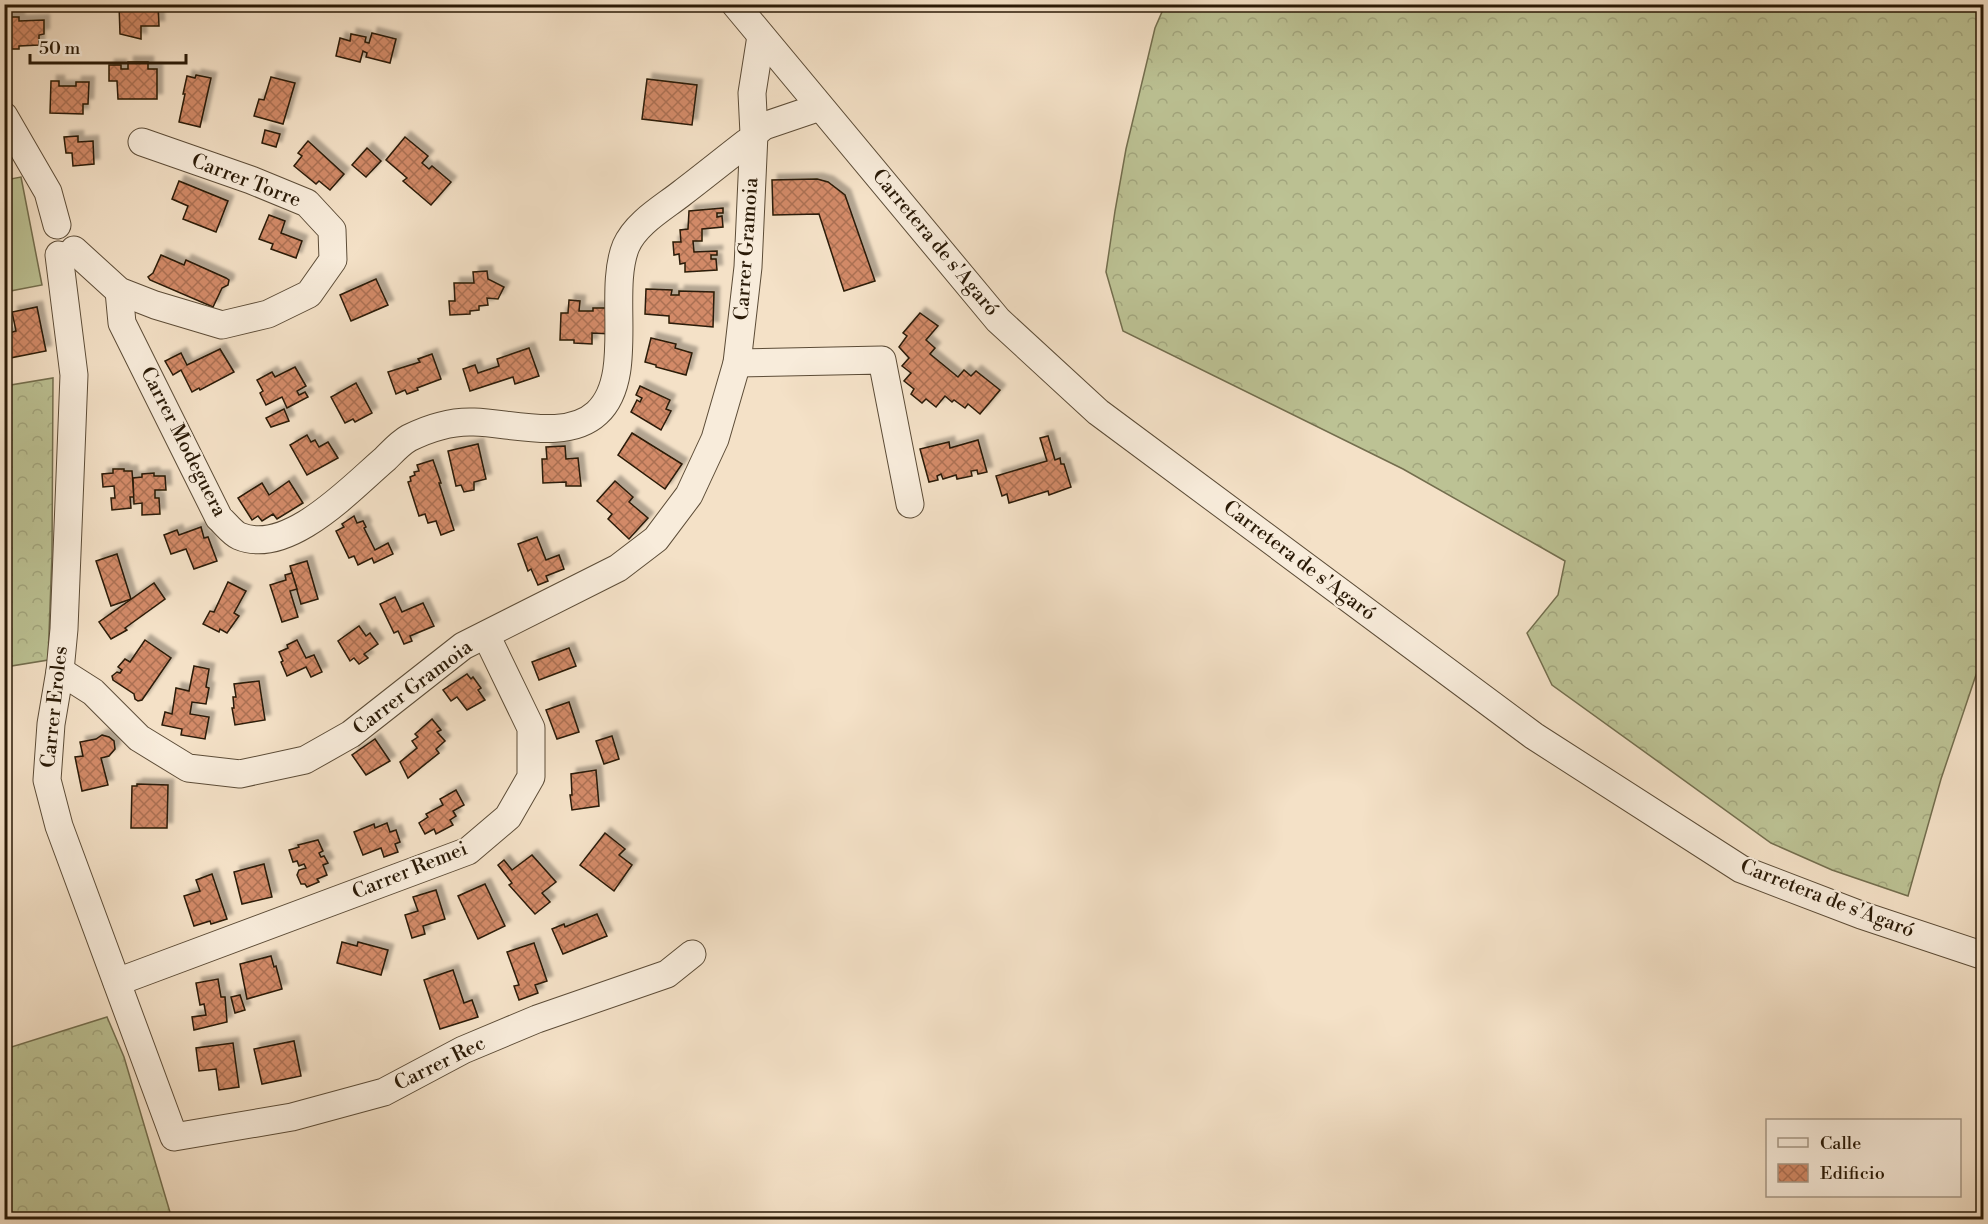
<svg xmlns="http://www.w3.org/2000/svg" width="1988" height="1224" viewBox="0 0 1988 1224" font-family="'Libre Bodoni',serif">
	<style>
		.green { fill: #bcc294; stroke: #736e4e; stroke-width: 1.5 }
		.forest { fill: url(#forest-crowns); stroke: #736e4e; stroke-width: 1.5 }
		.building { fill: url(#building-cross-hatch); stroke: #2a1a07; stroke-width: 1.5; filter: url(#shadow) }
		.lines { fill: none; stroke-linecap: round; stroke-linejoin: round }
		.minor-casing { stroke: #5c4c37; stroke-width: 29 }
		.minor { stroke: #f8ecdb; stroke-width: 27 }
		.labels { text-anchor: middle; dominant-baseline: central; stroke-width: 4.5; stroke-linejoin: round; paint-order: stroke }
		.street-label { font-size: 20px; fill: #2a1a07; stroke: #f8ecdb }
	</style>
	<defs>
		<pattern id="forest-crowns" width="20" height="18" patternUnits="userSpaceOnUse" patternTransform="scale(1.5)"><rect width="20" height="18" fill="#bcc294"/><path d="M2 6a3 3 0 1 1 6 0M12 15a3 3 0 1 1 6 0" fill="none" stroke="#a2a67e"/></pattern>
		<pattern id="building-cross-hatch" width="8" height="8" patternUnits="userSpaceOnUse" patternTransform="scale(1.5)"><rect width="8" height="8" fill="#d28a67"/><path d="M0 0l8 8M0 8l8-8" fill="none" stroke="#ab7053"/></pattern>
		<filter id="shadow"><feDropShadow dx="5.5" dy="-5.5" stdDeviation="1.5" flood-color="#0004"/></filter>
	</defs>
	<rect width="100%" height="100%" fill="#f4e1c7"/>
	<filter id="stains"><feTurbulence type="fractalNoise" baseFrequency=".00333" numOctaves="4"/><feColorMatrix values="0 0 0 0 .2 0 0 0 0 .09 0 0 0 0 .02 0 0 0 .5 -.17"/></filter>
	<radialGradient id="worn" r=".72"><stop offset=".6" stop-color="#630" stop-opacity="0"/><stop offset="1" stop-color="#630" stop-opacity=".3"/></radialGradient>
	<path class="green" d="M21,177L42,285L5,292V180Z"/>
	<g class="forest">
		<path d="M1165,5H1983V663H1980L1941,779L1908,896L1832,870L1771,843L1552,685L1527,633L1558,595L1565,561L1403,469L1123,331L1106,272L1115,211L1126,149L1155,28Z"/>
		<path d="M53,378L52,555L48,660L5,667V386Z"/>
		<path d="M107,1017L124,1057L172,1219H5V1049Z"/>
	</g>
	<g class="building">
		<path d="M119,4H158L159,26H141V39L120,34Z"/>
		<path d="M4,17H19V21L44,20V34L39,35V45L19,46V49H8V31H4Z"/>
		<path d="M372,33L396,39L390,63L366,57L367,53L363,51L360,62L336,56L340,38L350,41L351,34L366,37L365,42L369,43Z"/>
		<path d="M128,62H148V69H157V99H118L117,81H109V65H121V69H128Z"/>
		<path d="M196,75L211,78L200,127L179,122L185,94H183L187,76L195,78Z"/>
		<path d="M271,77L295,83L283,124L254,116L259,99L264,100Z"/>
		<path d="M647,79L697,85L692,125L642,119Z"/>
		<path d="M51,81H59V86H76V82H89L88,104H83V114L50,113Z"/>
		<path d="M265,130L280,134L276,147L262,143Z"/>
		<path d="M78,136V142L93,141L94,164L73,166L72,153H66L64,137Z"/>
		<path d="M405,137L428,156L422,163L429,169L432,166L451,182L431,205L403,181L407,178L386,160Z"/>
		<path d="M308,141L344,174L330,190L319,181L316,184L294,166L302,156L298,153Z"/>
		<path d="M367,148L381,161L366,177L352,165Z"/>
		<path d="M817,179L828,182L845,195L875,281L844,291L819,214L773,215L772,180Z"/>
		<path d="M179,181L228,201L216,232L183,219L188,206L172,199Z"/>
		<path d="M723,208V213H717V217L722,216L723,227L702,229V241H693L694,252L717,251V255H711V259H716L717,270L685,272V263L680,264L679,254L674,255L673,242H681L680,230L688,229L689,211Z"/>
		<path d="M269,215L285,221L281,233L302,241L296,258L271,249L273,244L259,239Z"/>
		<path d="M161,255L184,265L186,260L226,278L229,280L228,285L222,288L213,307L150,280L148,277L153,273Z"/>
		<path d="M487,271L488,279L504,287L498,299L487,298L488,305L479,306V310L470,311V314L450,315L449,301H455L454,283H474L473,272Z"/>
		<path d="M376,279L388,305L351,321L340,295Z"/>
		<path d="M646,289L672,290L671,295H679V291L714,292L713,327L669,323V316L645,314Z"/>
		<path d="M569,300L580,301L579,311H593V308H612L611,334L592,333V344L574,343V340H560L561,313H568Z"/>
		<path d="M37,307L46,351L10,358L6,334L16,331L12,312Z"/>
		<path d="M920,313L938,326L926,340L935,348L930,354L958,377L964,370L971,376L976,371L1000,390L980,414L968,404L965,408L954,400L952,402L945,396L936,407L926,399L922,403L911,394L914,389L904,381L911,373L902,366L909,358L899,347L907,336L903,333Z"/>
		<path d="M651,338L676,344L675,348L692,353L686,375L656,367V365L645,362Z"/>
		<path d="M529,348L539,376L515,384L513,377L470,391L463,369L475,365L478,373L499,366L497,359Z"/>
		<path d="M220,349L234,372L200,390L199,388L192,392L181,370L173,375L165,361L181,353L187,365Z"/>
		<path d="M432,354L441,379L417,388L418,390L407,394L405,390L396,394L388,372L420,362L418,359Z"/>
		<path d="M295,367L306,386L297,391L299,395L305,392L308,397L287,408L282,397L266,405L260,393L263,391L257,380L272,372L275,377Z"/>
		<path d="M356,383L372,413L355,422L353,419L345,423L331,397Z"/>
		<path d="M640,386L670,400L666,409L671,411L661,430L631,412L637,400L640,402L642,398L636,395Z"/>
		<path d="M284,409L289,421L271,427L266,418Z"/>
		<path d="M632,433L682,464L665,489L618,455Z"/>
		<path d="M307,435L311,442L315,440L319,447L328,442L338,458L307,475L290,445Z"/>
		<path d="M1048,436L1055,460L1060,458L1061,464H1064L1071,487L1049,495L1048,491L1009,503L1007,494L1002,496L996,476L1047,461L1040,438Z"/>
		<path d="M978,440L987,472L978,474L977,470L971,471L972,476L957,479L956,475L943,479L941,474L937,476L938,480L929,482L920,449L949,442L950,448Z"/>
		<path d="M478,444L486,479L474,482V490L464,492L461,485L456,486L448,451Z"/>
		<path d="M565,446L566,459L578,458L581,486H566V482L543,483L542,459H547L546,447Z"/>
		<path d="M433,460L441,483H439L454,530L441,535L436,521L428,523L425,514L419,516L408,482L411,481L410,477L415,475L414,472L419,471L417,465Z"/>
		<path d="M113,469H124V471H132L134,497H130L131,508L112,510L111,498H115L114,486L103,487L102,474L113,473Z"/>
		<path d="M154,473V476H165L166,490H155V498H159L160,514L142,515V503L134,504L133,478L142,477V474Z"/>
		<path d="M289,481L303,503L277,519L273,514L262,521L258,516L252,520L238,498L262,483L269,495Z"/>
		<path d="M615,481L633,497L629,502L648,518L629,539L608,519L612,514L597,501Z"/>
		<path d="M354,516L357,523L363,521L366,527L364,528L375,550L388,543L393,554L374,563L372,558L358,565L354,556L349,558L336,531L344,527L342,524Z"/>
		<path d="M201,527L204,538L208,537L217,561L194,569L186,549L171,554L164,535L177,530L179,535Z"/>
		<path d="M537,537L546,560L559,555L564,569L546,576L548,581L538,585L531,569L528,571L518,544Z"/>
		<path d="M117,554L131,599L111,606L96,561Z"/>
		<path d="M307,561L318,599L301,604L290,566Z"/>
		<path d="M292,573L297,589L290,591L298,617L282,622L270,585L286,580L285,575Z"/>
		<path d="M228,582L246,591L234,613L239,616L227,633L220,629L219,632L203,624L210,611L214,612Z"/>
		<path d="M154,583L165,599L125,628L127,630L111,639L99,622Z"/>
		<path d="M395,597L402,612L423,603L434,626L410,636L412,641L404,644L398,631L394,633L380,604Z"/>
		<path d="M359,626L366,636L370,633L378,644L364,654L368,658L359,664L354,658L350,661L338,641Z"/>
		<path d="M145,640L171,658L142,700L138,701L135,699L134,694L113,680L112,676L117,672L120,673L122,670L118,667L125,659L130,662Z"/>
		<path d="M297,640L306,658L314,655L322,672L311,677L306,667L287,676L281,662L283,661L279,652L288,648L287,645Z"/>
		<path d="M569,648L576,666L539,680L532,662Z"/>
		<path d="M194,666L209,669L206,687L209,688L206,704L192,702L190,714L209,717L205,739L181,735L182,729L162,725L165,712L172,714L176,688L189,691Z"/>
		<path d="M467,674L471,679L473,677L481,688L478,690L485,700L467,710L457,697L451,701L443,690Z"/>
		<path d="M259,681L265,720L235,725L232,708H234L233,697H236L234,684Z"/>
		<path d="M569,702L579,732L557,739L546,710Z"/>
		<path d="M432,719L441,730L437,732L445,741L436,749L439,753L408,778L400,762L417,748L412,741L418,737L415,734Z"/>
		<path d="M102,735L109,737L114,741L115,749L109,756L101,758L108,785L82,791L75,757L83,756L80,742L96,739Z"/>
		<path d="M612,736L619,759L604,764L596,741Z"/>
		<path d="M375,739L390,761L366,775L352,755Z"/>
		<path d="M596,770L599,806L572,810L570,795H572L571,774Z"/>
		<path d="M137,784L168,785L167,828H131L132,786H137Z"/>
		<path d="M456,790L464,805L453,811L456,816L450,820L453,825L436,834L434,829L425,834L419,823L428,817L426,814L443,805L440,799Z"/>
		<path d="M387,823L390,832L396,830L400,842L395,844L398,852L384,857L381,848L363,855L354,832L374,824L375,828Z"/>
		<path d="M605,833L625,849L619,855L632,865L614,891L580,865Z"/>
		<path d="M318,840L323,851L319,853L321,857L324,856L328,863L323,865L327,875L317,879L319,882L307,887L305,884H301L297,875L299,870L306,868L304,864L299,866L297,861L293,862L289,850L299,847L298,845Z"/>
		<path d="M532,855L556,882L542,893L550,902L535,914L509,885L512,883L498,865L504,860L512,870Z"/>
		<path d="M264,864L272,897L242,904L234,872Z"/>
		<path d="M212,874L227,919L211,924L210,921L194,926L184,896L200,891L196,880Z"/>
		<path d="M485,884L505,926L478,939L458,896Z"/>
		<path d="M436,890L445,919L423,926L425,934L412,938L405,915L418,911L413,897Z"/>
		<path d="M597,914L607,936L563,954L552,929L564,924L565,927Z"/>
		<path d="M342,942L357,946L358,942L388,950L381,975L337,963Z"/>
		<path d="M534,943L547,981L535,985L538,993L519,1000L514,986L519,985L507,952Z"/>
		<path d="M271,956L274,967L276,966L282,989L247,999L240,964Z"/>
		<path d="M453,970L464,1003L472,1000L478,1017L440,1029L424,980Z"/>
		<path d="M218,979L221,997H225L227,1022L194,1030L192,1017L206,1015L204,1004L200,1005L196,983Z"/>
		<path d="M240,995L245,1010L235,1013L231,997Z"/>
		<path d="M294,1041L301,1076L262,1084L254,1049Z"/>
		<path d="M233,1043L239,1087L219,1090L216,1069L199,1071L196,1048Z"/>
	</g>
	<g class="lines">
		<g class="minor-casing">
			<g id="minor">
				<path d="M735,4L998,320L1098,412L1534,736L1741,869L1861,915L1984,956"/>
				<path d="M4,116L48,192L57,225"/>
				<path d="M754,134L764,126L820,107"/>
				<path d="M74,250L119,291L155,305L222,325L268,314L309,294L333,260L332,230L307,203L251,180L142,142"/>
				<path d="M59,255L74,375L64,629L60,671L51,724L47,780L59,826L174,1137L292,1117L384,1092L463,1050L537,1019L667,974L692,954"/>
				<path d="M119,291L122,323L219,518C225,523 232,533 239,536C288,557 352,487 385,459C392,452 400,443 409,438C429,428 452,421 474,422C512,423 567,441 597,413C636,377 607,292 626,246C636,223 663,208 682,193C703,177 724,160 746,143L753,140"/>
				<path d="M737,363L882,360L910,504"/>
				<path d="M60,671L93,692L139,738L188,768L240,774L305,760L351,734L463,646L618,568L656,539L689,495L715,439L737,363L748,267L754,134L752,93L761,36"/>
				<path d="M117,982L468,851L508,817L531,777V728L486,635"/>
			</g>
		</g>
		<use href="#minor" class="minor"/>
	</g>
	<g class="labels">
		<g class="street-label">
			<text transform="translate(246 181) rotate(21)">Carrer Torre</text>
			<text transform="translate(935 243) rotate(50)">Carretera de s'Agaró</text>
			<text transform="translate(747 249) rotate(-86)">Carrer Gramoia</text>
			<text transform="translate(183 442) rotate(63)">Carrer Modeguera</text>
			<text transform="translate(1299 561) rotate(37)">Carretera de s'Agaró</text>
			<text transform="translate(413 688) rotate(-37)">Carrer Gramoia</text>
			<text transform="translate(55 707) rotate(-84)">Carrer Eroles</text>
			<text transform="translate(410 871) rotate(-22)">Carrer Remei</text>
			<text transform="translate(1827 899) rotate(21)">Carretera de s'Agaró</text>
			<text transform="translate(440 1064) rotate(-26)">Carrer Rec</text>
		</g>
	</g>
	<rect width="1988" height="1224" fill="none" stroke="#f4e1c7" stroke-width="24"/>
	<rect x="6" y="6" width="1976" height="1212" fill="none" stroke="#2a1a07" stroke-width="3"/>
	<rect x="12" y="12" width="1964" height="1200" fill="none" stroke="#2a1a07" stroke-width="1.5"/>
	<rect x="1766" y="1119" width="195" height="78" fill="#f8ecdb" stroke="#a69886" stroke-width="1.5"/>
	<rect x="1778" y="1138" width="30" height="9" fill="#f8ecdb" stroke="#a69886" stroke-width="1.5"/>
	<text x="1820" y="1149" font-size="18" fill="#2a1a07">Calle</text>
	<rect x="1778" y="1164" width="30" height="18" fill="url(#building-cross-hatch)" stroke="#a69886" stroke-width="1.5"/>
	<text x="1820" y="1179" font-size="18" fill="#2a1a07">Edificio</text>
	<path d="M30 54v9h156v-9" fill="none" stroke="#2a1a07" stroke-width="3"/>
	<text x="39" y="54" font-size="18" fill="#2a1a07" stroke="#f8ecdb" stroke-width="4.5" paint-order="stroke">50 m</text>
	<rect width="100%" height="100%" filter="url(#stains)"/>
	<rect width="100%" height="100%" fill="url(#worn)"/>
</svg>
